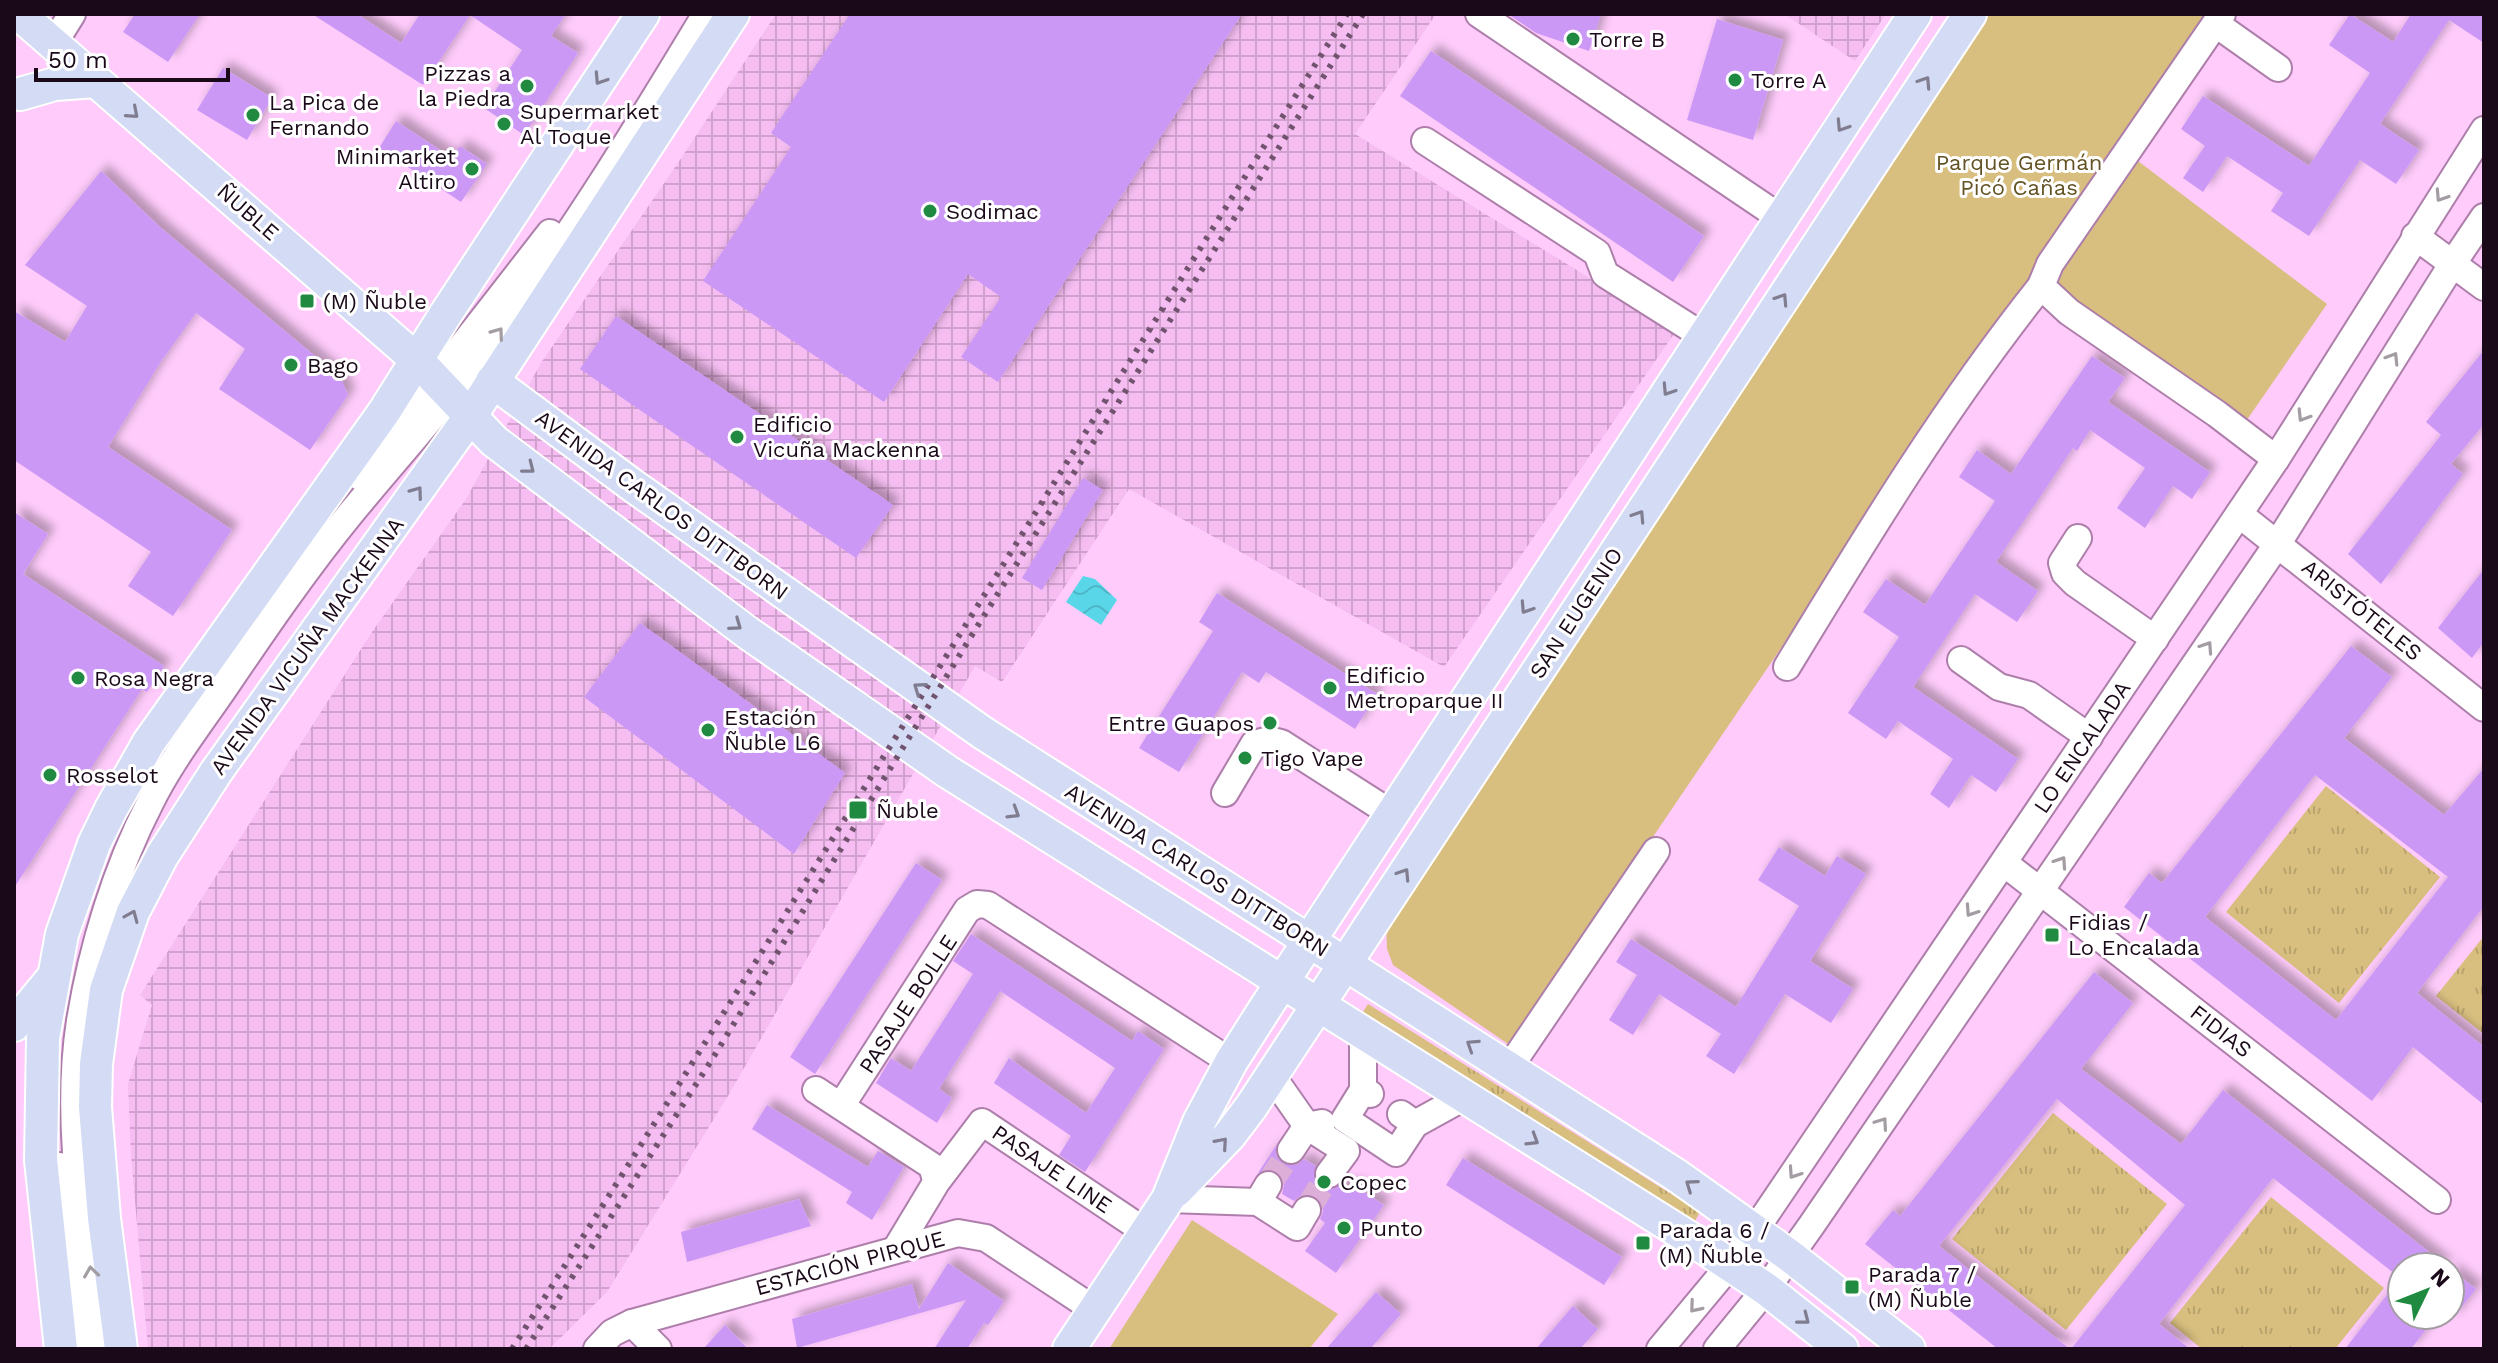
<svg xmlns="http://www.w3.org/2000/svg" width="2498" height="1363" viewBox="0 0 2498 1363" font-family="'Work Sans',sans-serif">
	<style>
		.industrial { fill: url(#industrial-grid) }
		.grass { fill: url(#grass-tufts) }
		.park { fill: #d8bf7f }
		.water { fill: url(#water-waves) }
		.building { fill: #cc98f6; fill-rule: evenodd; filter: url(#shadow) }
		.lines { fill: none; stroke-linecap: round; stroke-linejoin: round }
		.minor-tunnel { stroke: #dcaed8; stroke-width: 26; stroke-dasharray: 26 13; stroke-linecap: butt }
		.minor-casing { stroke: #ad7eaa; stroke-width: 30 }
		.major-casing { stroke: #fff; stroke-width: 36 }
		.minor { stroke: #fff; stroke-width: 26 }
		.major { stroke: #d3dcf4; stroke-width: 32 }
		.rail { stroke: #71536f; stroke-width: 6; stroke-dasharray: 4 8; stroke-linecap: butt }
		.oneway { stroke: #807d91 }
		.oneway2 { stroke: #a39da3 }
		.poi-dot { fill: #218a41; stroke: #fff; stroke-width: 3 }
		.labels { text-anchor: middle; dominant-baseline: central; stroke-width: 6; stroke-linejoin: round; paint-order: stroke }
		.poi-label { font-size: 22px; fill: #1a0919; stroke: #fff; text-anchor: start }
		.park-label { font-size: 22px; fill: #635223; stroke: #fff }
		.street-label { font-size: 22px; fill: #1a0919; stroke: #fff }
	</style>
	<defs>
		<pattern id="industrial-grid" width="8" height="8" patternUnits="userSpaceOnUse" patternTransform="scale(2)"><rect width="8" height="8" fill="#f5bdf1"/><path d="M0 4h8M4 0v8" fill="none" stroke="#d1a1ce"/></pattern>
		<pattern id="grass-tufts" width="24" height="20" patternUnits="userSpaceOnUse" patternTransform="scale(2)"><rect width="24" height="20" fill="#d8bf7f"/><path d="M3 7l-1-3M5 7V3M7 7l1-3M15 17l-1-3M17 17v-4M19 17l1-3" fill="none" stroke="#b9a36d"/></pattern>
		<pattern id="water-waves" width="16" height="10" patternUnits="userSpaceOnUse" patternTransform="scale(2)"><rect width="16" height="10" fill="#59d7e9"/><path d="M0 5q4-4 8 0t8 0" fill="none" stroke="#4db7c7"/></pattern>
		<filter id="shadow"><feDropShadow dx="7" dy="-7" stdDeviation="4" flood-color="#0004"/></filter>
	</defs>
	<rect width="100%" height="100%" fill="#fecbfa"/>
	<g class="industrial">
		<path d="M776,14H1436L1355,134L1676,331L1444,667L1129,489L1002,682L975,666L728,1096L607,1292L549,1349H148L131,1155L128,1084L152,1005L140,995L372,632L466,499L541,363L682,157Z"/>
		<path d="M1784,14H1886L1855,61Z"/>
	</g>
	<g class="grass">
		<path d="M2326,786L2440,877L2339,1003L2226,912Z"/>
		<path d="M2484,936V1034L2436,996Z"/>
		<path d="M1368,1004L1700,1212L1695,1221L1363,1012Z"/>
		<path d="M2053,1113L2167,1204L2066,1330L1952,1239Z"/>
		<path d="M2271,1197L2384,1288L2335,1349H2202L2170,1323Z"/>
	</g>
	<g class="park">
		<path d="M1985,14H2228L2134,158L2327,304L2233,440L2024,290L1511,1046L1393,965L1387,949L1386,918Z"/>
		<path d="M1192,1220L1338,1314L1309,1349H1109Z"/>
	</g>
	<path class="water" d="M1083,576L1095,579L1117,600L1101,625L1066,602Z"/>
	<g class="building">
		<path d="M135,14H200L168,62L123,32Z"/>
		<path d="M312,14H357L401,43L420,14H566L551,36L578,53L524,135L484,108L522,50L470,15L423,85Z"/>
		<path d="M850,14H1242L998,382L961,357L1001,297L968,274L884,402L703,281L791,147L771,133Z"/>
		<path d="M1508,14H1601L1589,51L1536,33Z"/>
		<path d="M2350,14L2393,42L2411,14H2484V43L2449,20L2380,124L2419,150L2396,184L2360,160L2309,236L2271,211L2283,193L2227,156L2203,192L2183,178L2205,146L2181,129L2203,96L2309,166L2370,73L2329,45Z"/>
		<path d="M1717,19L1783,40L1753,140L1687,120Z"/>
		<path d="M1431,51L1704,236L1673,282L1400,96Z"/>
		<path d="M223,68L272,98L247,140L197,110Z"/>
		<path d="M396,121L452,158L460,146L487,164L461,202L379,148Z"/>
		<path d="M101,171L161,228L340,377L348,395L310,450L219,389L245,349L196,313L162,360L108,447L232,530L173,616L128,586L151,552L14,460V311L65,342L87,306L25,265Z"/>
		<path d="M616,316L893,505L856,558L580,369Z"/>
		<path d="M2484,350V424L2451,464L2463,474L2381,584L2348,554L2441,435L2426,422Z"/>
		<path d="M2092,356L2125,378L2108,402L2210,472L2192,499L2173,486L2145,528L2117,508L2145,468L2090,430L2077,451L2073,448L1996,562L2038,591L2017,622L1975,594L1913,687L2018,759L1996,792L1971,775L1949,808L1930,794L1953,759L1898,721L1886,739L1848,713L1899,637L1863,612L1886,579L1925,605L1995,501L1959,477L1977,450L2011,474Z"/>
		<path d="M1083,478L1103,490L1042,590L1022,578Z"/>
		<path d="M14,512L48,534L23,574L164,666L147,692L142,689L14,888Z"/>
		<path d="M2484,569V642L2472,658L2438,628Z"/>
		<path d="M1217,593L1377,694L1355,729L1266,672L1259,683L1242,672L1179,772L1139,748L1213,631L1199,622Z"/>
		<path d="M640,623L845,773L794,854L584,697Z"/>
		<path d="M2351,646L2392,677L2344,738L2444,815L2484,768V906L2417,993L2484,1047V1105L2413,1047L2372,1101L2124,907L2149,873L2162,883ZM2315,775L2448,877L2336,1020L2205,917Z"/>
		<path d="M1779,847L1825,876L1837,856L1866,874L1810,961L1853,989L1831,1023L1785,994L1734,1074L1706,1056L1721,1034L1659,994L1633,1035L1609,1020L1637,975L1616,962L1631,939L1736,1007L1799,906L1758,880Z"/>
		<path d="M916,863L942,880L815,1074L790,1057Z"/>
		<path d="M971,934L1132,1041L1138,1031L1164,1049L1085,1172L1059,1155L1071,1136L994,1083L1009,1058L1086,1113L1115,1068L1000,991L939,1089L952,1098L937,1123L876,1083L891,1058L911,1071L973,974L953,961Z"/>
		<path d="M2094,972L2133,1003L2081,1069L2181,1144L2223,1090L2448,1267H2402V1315H2437L2411,1349H2345L2400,1278L2273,1178L2159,1324L2190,1349H2071L2185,1205L2057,1099L1939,1246L2070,1349H1998L1865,1244L1893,1210L1900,1216Z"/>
		<path d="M767,1105L868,1167L878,1151L904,1167L872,1220L846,1203L852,1192L752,1129Z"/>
		<path d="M1277,1144L1276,1156L1283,1164L1297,1165L1304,1159L1316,1166L1314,1180L1320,1187L1328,1190L1341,1184L1348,1189L1352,1184L1384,1205L1336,1273L1305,1251L1325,1223L1320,1219L1323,1211L1320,1201L1308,1194L1300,1196L1294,1201L1282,1194L1284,1184L1277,1172L1267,1169L1258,1173Z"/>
		<path d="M1463,1158L1622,1257L1604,1285L1446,1185Z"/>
		<path d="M799,1199L811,1226L687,1262L681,1232Z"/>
		<path d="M948,1263L1004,1301L988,1325L984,1323L967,1349H934L966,1300L797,1348L792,1319L912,1284L919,1309Z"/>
		<path d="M2450,1269L2476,1289L2450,1322Z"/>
		<path d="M1376,1292L1401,1314L1370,1349H1326Z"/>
		<path d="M1573,1306L1598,1329L1580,1349H1536Z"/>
		<path d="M725,1325L748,1349H703Z"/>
	</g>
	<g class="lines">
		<g class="minor-tunnel">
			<path d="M1268,1185L1291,1150"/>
			<path d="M1307,1210L1329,1174"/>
		</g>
		<g class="minor-casing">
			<g id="minor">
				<path d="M1479,14L1781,218"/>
				<path d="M2222,14L2050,264L2041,286L2069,312L2217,414L2276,459"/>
				<path d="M2216,24L2278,68"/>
				<path d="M54,43L72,14"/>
				<path d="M1425,141L1597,253L1605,274L1703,336"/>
				<path d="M2415,236L2484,287"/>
				<path d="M360,477L550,233"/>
				<path d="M2239,514L2484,708"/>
				<path d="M2078,538L2062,563L2065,573L2075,583L2155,639"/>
				<path d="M1961,660L1999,687L2029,695L2089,737"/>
				<path d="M1787,667C1866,537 1946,405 2041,286"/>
				<path d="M1225,793L1254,744L1269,740L1281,743L1392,814"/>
				<path d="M2004,863L2437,1200"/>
				<path d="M1363,1034V1090"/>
				<path d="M1509,1068L1656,851"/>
				<path d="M1272,1076L1307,1126L1322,1123"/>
				<path d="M816,1090L932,1166L936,1180L934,1186L896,1249"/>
				<path d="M1370,1094L1363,1090L1345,1119L1396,1153L1415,1124L1401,1114"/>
				<path d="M841,1106L967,910L977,904L988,905L1231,1062"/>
				<path d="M1415,1124L1464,1097"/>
				<path d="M1291,1150L1307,1126L1346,1151L1329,1174"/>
				<path d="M60,1166L64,1219L79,1349"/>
				<path d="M935,1184L982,1122L1146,1232"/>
				<path d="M1268,1185L1258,1202L1297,1227L1307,1210"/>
				<path d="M1168,1199L1258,1202"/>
				<path d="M632,1323L658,1349"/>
				<path d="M101,1349C87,1241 63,1131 80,1021C92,947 116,869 150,803C170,762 199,725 225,687C265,628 306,568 351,513C398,456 448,401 492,341C571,237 639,125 706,14"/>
				<path d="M597,1349L612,1333L632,1323L958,1233L986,1238L1095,1310"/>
				<path d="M1660,1349L1730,1265L1755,1230L2276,459L2484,130"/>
				<path d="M1717,1349L1766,1289L1811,1226L2278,543L2453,263L2484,217"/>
			</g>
		</g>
		<g class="major-casing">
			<g id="major">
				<path d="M19,14L417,360L494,441L748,633L948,772L1688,1237L1766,1289L1842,1349"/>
				<path d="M20,94L55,84L96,81"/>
				<path d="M492,381L632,485L983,733L1676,1175L1790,1256L1909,1349"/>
				<path d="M14,1025L51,980"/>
				<path d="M1176,1191L1229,1136L1251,1107L1970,14"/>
				<path d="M61,1349L41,1160L43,1038L62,934L94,844L111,809L149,742L384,412L445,315L643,14"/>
				<path d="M121,1349L104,1218L95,1107L96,1064L106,990L133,912L162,856L216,772L469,418L733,14"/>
				<path d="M1069,1349L1168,1199L1199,1122L1231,1062L1264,1010L1915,14"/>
			</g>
		</g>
		<use href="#minor" class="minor"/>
		<use href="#major" class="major"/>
		<g class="rail">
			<path d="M512,1349C793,906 1068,458 1347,14"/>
			<path d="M526,1349L711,1061L975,630L1363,14"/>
		</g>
	</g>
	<defs><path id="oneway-chevron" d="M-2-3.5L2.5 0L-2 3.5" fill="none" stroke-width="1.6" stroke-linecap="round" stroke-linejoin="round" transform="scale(2)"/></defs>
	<g class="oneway">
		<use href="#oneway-chevron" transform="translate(600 79) rotate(123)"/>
		<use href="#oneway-chevron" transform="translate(1925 82) rotate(-57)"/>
		<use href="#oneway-chevron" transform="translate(133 113) rotate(41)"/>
		<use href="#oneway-chevron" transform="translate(1842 126) rotate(123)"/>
		<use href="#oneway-chevron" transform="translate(1782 299) rotate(-57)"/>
		<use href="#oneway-chevron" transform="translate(1668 390) rotate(123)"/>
		<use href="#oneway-chevron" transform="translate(529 468) rotate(38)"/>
		<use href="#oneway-chevron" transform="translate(417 492) rotate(-54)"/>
		<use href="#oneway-chevron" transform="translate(1639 516) rotate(-57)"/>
		<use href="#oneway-chevron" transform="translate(1526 608) rotate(123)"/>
		<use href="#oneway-chevron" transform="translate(736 625) rotate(36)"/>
		<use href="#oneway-chevron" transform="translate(919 688) rotate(-145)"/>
		<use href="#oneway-chevron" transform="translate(1014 813) rotate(32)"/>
		<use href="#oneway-chevron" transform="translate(1404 874) rotate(-57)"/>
		<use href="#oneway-chevron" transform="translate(132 916) rotate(-67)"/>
		<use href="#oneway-chevron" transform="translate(1472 1045) rotate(-147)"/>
		<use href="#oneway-chevron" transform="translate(1533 1140) rotate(32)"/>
		<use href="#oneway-chevron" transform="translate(1222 1143) rotate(-49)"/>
		<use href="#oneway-chevron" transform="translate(1691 1185) rotate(-145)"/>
		<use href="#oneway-chevron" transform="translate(1804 1319) rotate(38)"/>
	</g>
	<g class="oneway2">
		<use href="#oneway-chevron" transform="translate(2441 196) rotate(123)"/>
		<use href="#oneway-chevron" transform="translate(498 333) rotate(-54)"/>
		<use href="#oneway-chevron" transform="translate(2393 358) rotate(-58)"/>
		<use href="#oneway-chevron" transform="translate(2303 416) rotate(122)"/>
		<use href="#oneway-chevron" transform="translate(2207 647) rotate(-56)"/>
		<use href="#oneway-chevron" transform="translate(2061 862) rotate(-56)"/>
		<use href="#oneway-chevron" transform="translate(1971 911) rotate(124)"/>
		<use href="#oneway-chevron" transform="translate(1882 1123) rotate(-55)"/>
		<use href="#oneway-chevron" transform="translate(1794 1173) rotate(124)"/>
		<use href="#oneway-chevron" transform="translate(91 1272) rotate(-98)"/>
		<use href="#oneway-chevron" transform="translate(1695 1307) rotate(130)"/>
	</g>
	<g class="poi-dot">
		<circle cx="1573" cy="39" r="8"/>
		<circle cx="1735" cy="80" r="8"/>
		<circle cx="527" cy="86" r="8"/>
		<circle cx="253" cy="115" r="8"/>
		<circle cx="504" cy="124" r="8"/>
		<circle cx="472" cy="169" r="8"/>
		<circle cx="930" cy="211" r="8"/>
		<rect x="299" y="293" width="16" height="16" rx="4"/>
		<circle cx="291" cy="365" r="8"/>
		<circle cx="737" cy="437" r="8"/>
		<circle cx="78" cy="678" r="8"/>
		<circle cx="1330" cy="688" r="8"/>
		<circle cx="1270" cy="723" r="8"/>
		<circle cx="708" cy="730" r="8"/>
		<circle cx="1245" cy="758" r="8"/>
		<circle cx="50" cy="775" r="8"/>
		<rect x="848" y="800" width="20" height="20" rx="4"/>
		<rect x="2044" y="927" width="16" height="16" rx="4"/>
		<circle cx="1324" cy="1182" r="8"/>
		<circle cx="1344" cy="1228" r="8"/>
		<rect x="1635" y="1235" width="16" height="16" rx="4"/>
		<rect x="1844" y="1279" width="16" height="16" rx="4"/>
	</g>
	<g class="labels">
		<g class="poi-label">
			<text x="1589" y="39">Torre B</text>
			<text x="511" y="73" text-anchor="end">Pizzas a<tspan x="511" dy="25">la Piedra</tspan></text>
			<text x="1751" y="80">Torre A</text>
			<text x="269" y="102">La Pica de<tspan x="269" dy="25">Fernando</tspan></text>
			<text x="520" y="111">Supermarket<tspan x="520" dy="25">Al Toque</tspan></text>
			<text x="456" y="156" text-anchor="end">Minimarket<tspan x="456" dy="25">Altiro</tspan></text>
			<text x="946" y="211">Sodimac</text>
			<text x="323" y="301">(M) Ñuble</text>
			<text x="307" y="365">Bago</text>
			<text x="753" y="424">Edificio<tspan x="753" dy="25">Vicuña Mackenna</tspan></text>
			<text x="1346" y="675">Edificio<tspan x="1346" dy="25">Metroparque II</tspan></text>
			<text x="94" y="678">Rosa Negra</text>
			<text x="724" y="717">Estación<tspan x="724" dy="25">Ñuble L6</tspan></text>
			<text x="1254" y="723" text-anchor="end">Entre Guapos</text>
			<text x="1261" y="758">Tigo Vape</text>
			<text x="66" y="775">Rosselot</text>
			<text x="876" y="810">Ñuble</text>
			<text x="2068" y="922">Fidias /<tspan x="2068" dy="25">Lo Encalada</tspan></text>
			<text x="1340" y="1182">Copec</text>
			<text x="1360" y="1228">Punto</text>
			<text x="1659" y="1230">Parada 6 /<tspan x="1659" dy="25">(M) Ñuble</tspan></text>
			<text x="1868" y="1274">Parada 7 /<tspan x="1868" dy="25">(M) Ñuble</tspan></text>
		</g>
		<g class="park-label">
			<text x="2019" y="162">Parque Germán<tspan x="2019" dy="25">Picó Cañas</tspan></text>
		</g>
		<g class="street-label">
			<text transform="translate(248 212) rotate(41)">ÑUBLE</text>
			<text transform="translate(662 505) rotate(36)">AVENIDA CARLOS DITTBORN</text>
			<text transform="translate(2362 610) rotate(39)">ARISTÓTELES</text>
			<text transform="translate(1576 613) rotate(-57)">SAN EUGENIO</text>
			<text transform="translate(307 646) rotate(-54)">AVENIDA VICUÑA MACKENNA</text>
			<text transform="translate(2082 747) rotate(-56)">LO ENCALADA</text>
			<text transform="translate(1197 870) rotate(32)">AVENIDA CARLOS DITTBORN</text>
			<text transform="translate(908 1004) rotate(-57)">PASAJE BOLLE</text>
			<text transform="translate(2221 1031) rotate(38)">FIDIAS</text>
			<text transform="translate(1052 1169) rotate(34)">PASAJE LINE</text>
			<text transform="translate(850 1263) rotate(-15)">ESTACIÓN PIRQUE</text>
		</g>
	</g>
	<rect width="2498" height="1363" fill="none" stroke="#1a0919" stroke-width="32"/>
	<g transform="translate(2426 1291) rotate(47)"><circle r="38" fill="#ffffff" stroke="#a39da3" stroke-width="2"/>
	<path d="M0-6L14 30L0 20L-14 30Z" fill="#218a41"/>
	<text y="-12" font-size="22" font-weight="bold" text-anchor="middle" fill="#1a0919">N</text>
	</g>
	<path d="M36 68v12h192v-12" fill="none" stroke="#1a0919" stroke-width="4"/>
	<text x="48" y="68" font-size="24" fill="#1a0919" stroke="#ffffff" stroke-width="6" paint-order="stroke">50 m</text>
</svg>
